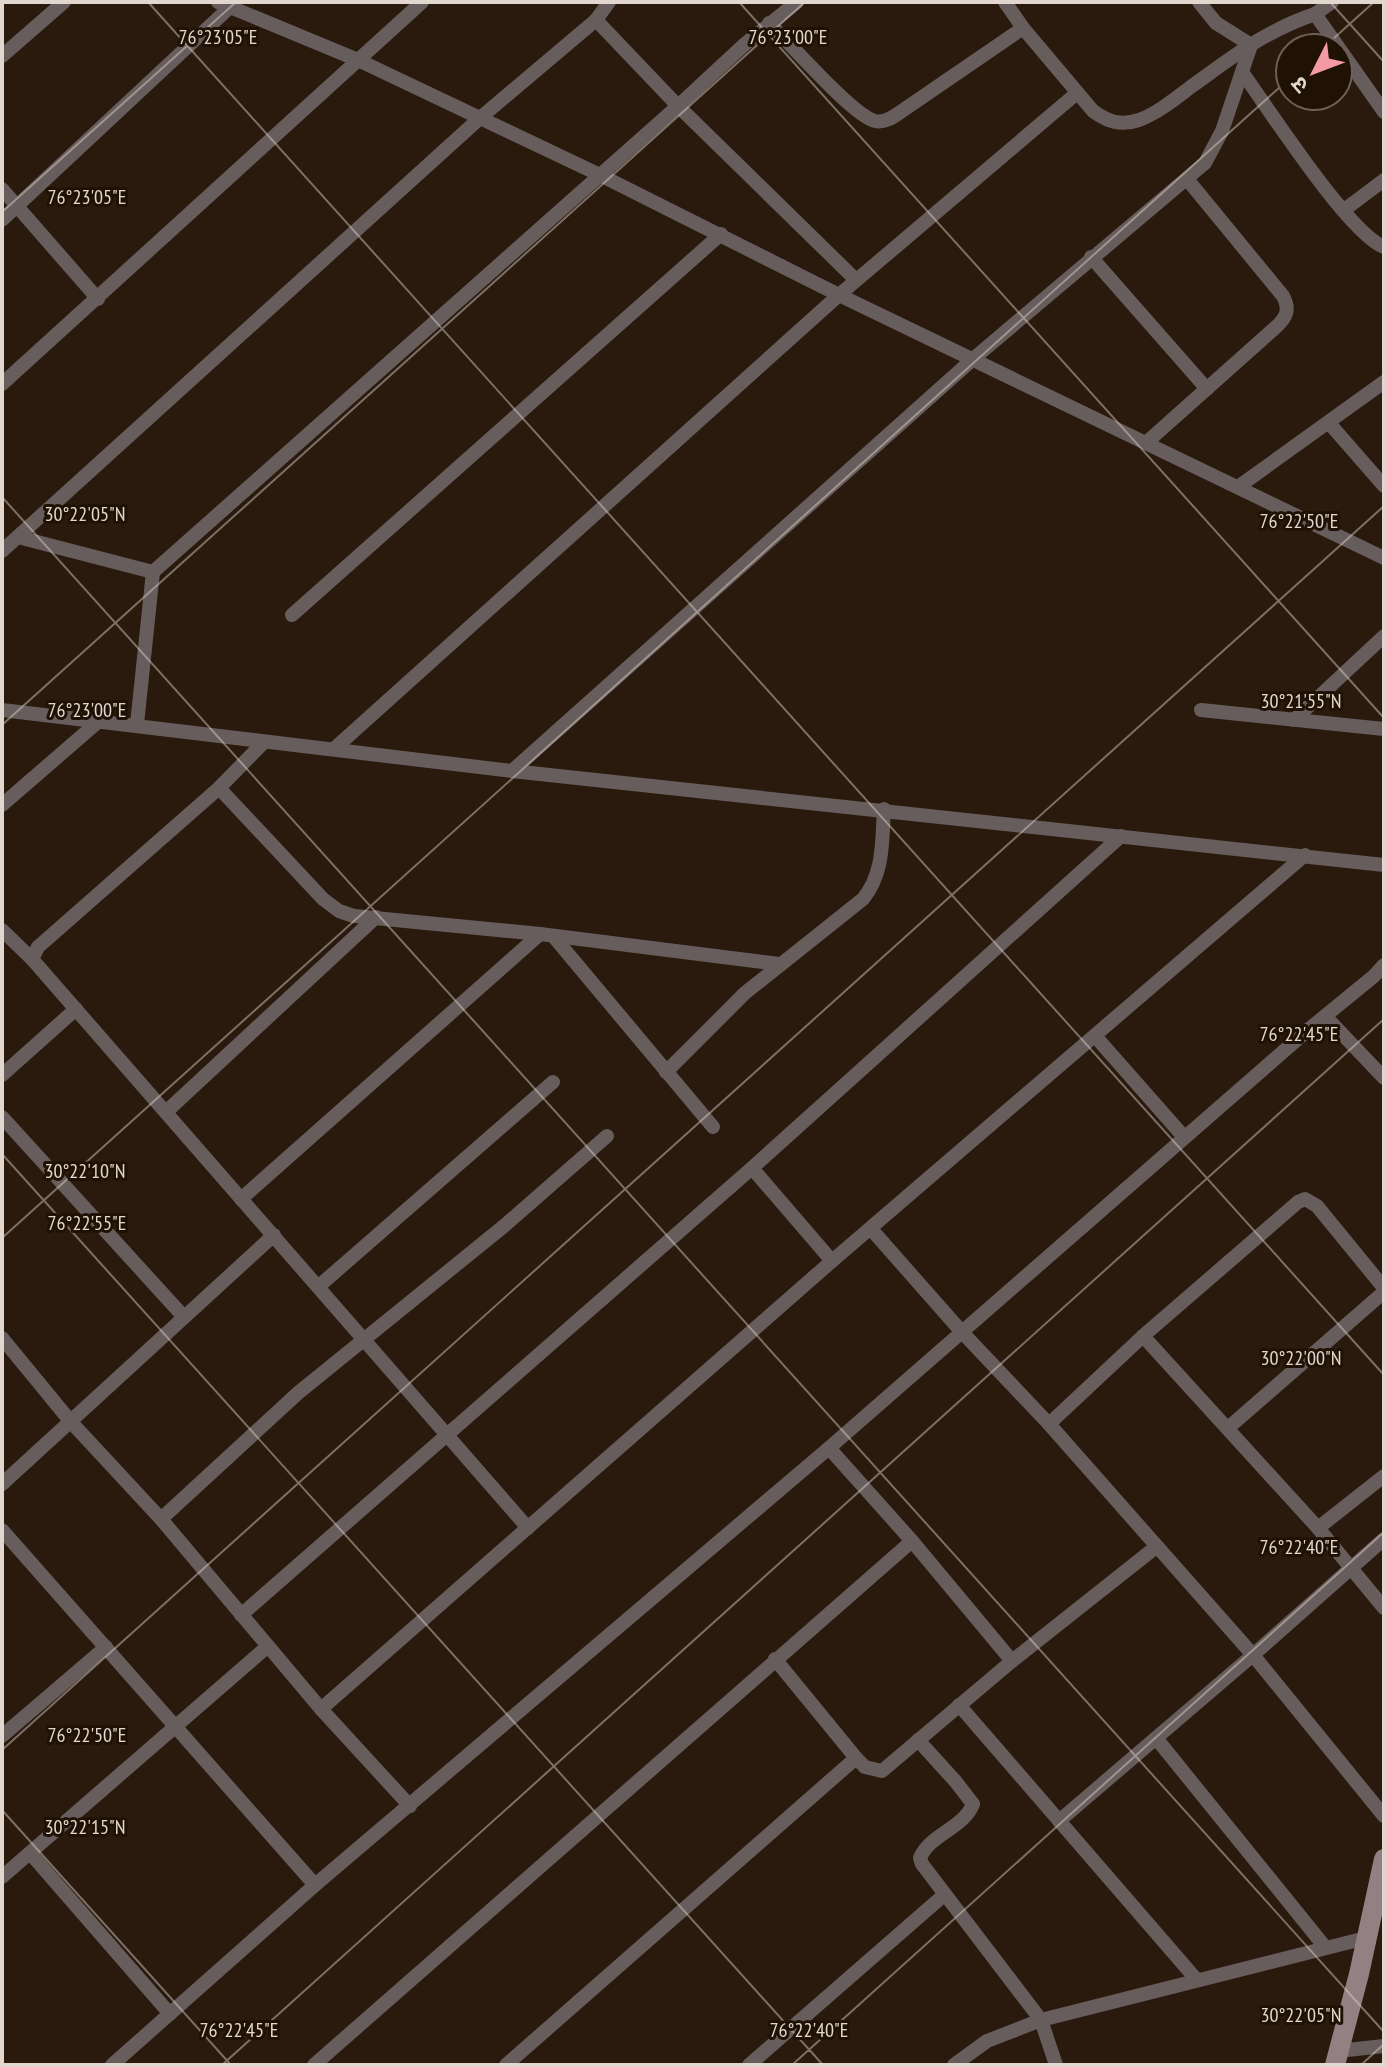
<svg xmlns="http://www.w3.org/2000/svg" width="1386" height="2067" viewBox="0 0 1386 2067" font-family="'PT Sans Narrow','Noto Sans Devanagari',sans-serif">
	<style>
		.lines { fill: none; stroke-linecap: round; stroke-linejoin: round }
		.street { stroke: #685d5d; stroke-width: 14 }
		.secondary { stroke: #938082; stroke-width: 20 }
		.ticks { fill: none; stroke: #e2d7cf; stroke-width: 2; stroke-opacity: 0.45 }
		.ticks-label { font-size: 20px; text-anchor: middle; fill: #e2d7cf; stroke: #201105; stroke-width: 6; stroke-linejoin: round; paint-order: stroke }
	</style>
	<rect width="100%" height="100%" fill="#291a0d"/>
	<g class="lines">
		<g class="street">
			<path d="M218,2L358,60L600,175L839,295L1384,558"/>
			<path d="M609,2L596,20L678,106L856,280"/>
			<path d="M1005,2L1023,28L1093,111C1108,122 1121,126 1139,120C1158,113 1176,98 1192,86C1234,56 1265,31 1315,14"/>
			<path d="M1332,2L1315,14L1384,112"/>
			<path d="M769,23C789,42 853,116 875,121C884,123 892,118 899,113L1023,28"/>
			<path d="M2,56L64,2"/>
			<path d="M1242,72C1268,108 1349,234 1384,247"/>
			<path d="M2,189L98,299"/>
			<path d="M1344,210L1384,180"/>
			<path d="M2,220L229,8"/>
			<path d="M1091,257L1207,389"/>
			<path d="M2,384L422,2"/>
			<path d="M1329,423L1384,486"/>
			<path d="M1147,442L1276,327C1287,317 1290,309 1283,296L1187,179"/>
			<path d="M1238,487L1384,382"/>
			<path d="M18,537L153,572L678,106L745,44L797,2"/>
			<path d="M2,551L480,118L596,20"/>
			<path d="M292,615L721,234"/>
			<path d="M2,710L512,771L1384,865"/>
			<path d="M1201,710L1384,729"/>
			<path d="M1294,720L1384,636"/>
			<path d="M137,724L153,572"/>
			<path d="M264,742L219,788L38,947L32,959L528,1528"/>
			<path d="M335,748L839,295L1077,93"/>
			<path d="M512,771L973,359L1205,163L1222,131L1251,45L1216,23L1199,2"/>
			<path d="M219,788L323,899L339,911L354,916L540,934L779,964"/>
			<path d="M2,805L99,721"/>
			<path d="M2,930L32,959"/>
			<path d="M554,937L713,1127"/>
			<path d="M1325,1016L1384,1078"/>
			<path d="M1095,1036L1184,1137"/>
			<path d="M666,1072L745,993L863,899C884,873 882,842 884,809"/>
			<path d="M2,1075L76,1009"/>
			<path d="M167,1111L376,917"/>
			<path d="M2,1117L184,1317"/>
			<path d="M752,1168L832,1261"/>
			<path d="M241,1199L540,934"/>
			<path d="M871,1229L961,1331L1049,1424"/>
			<path d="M319,1286L553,1082"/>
			<path d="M1384,1288L1317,1206L1305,1199L1298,1202L1143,1336L1049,1424L1253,1655L1384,1816"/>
			<path d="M1143,1336L1318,1528L1384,1608"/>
			<path d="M2,1338L71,1422L161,1519L321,1709L410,1806"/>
			<path d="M1228,1428L1384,1292"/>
			<path d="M829,1448L912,1541L1012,1661"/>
			<path d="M2,1484L274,1235"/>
			<path d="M161,1519L298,1393L504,1226L607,1136"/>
			<path d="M1318,1528L1384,1476"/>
			<path d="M2,1530L315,1885"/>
			<path d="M241,1615L752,1168L1121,836"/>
			<path d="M775,1659L856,1758L865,1767L882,1771L1012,1661L1156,1547"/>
			<path d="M959,1705L1196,1979"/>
			<path d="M321,1709L832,1261L1305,855"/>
			<path d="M2,1736L106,1647"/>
			<path d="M1156,1738L1325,1947"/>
			<path d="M918,1740L956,1782L973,1804C964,1828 930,1834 920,1858L922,1864L1041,2020L1056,2065"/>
			<path d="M1059,1821L1253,1655L1384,1539"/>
			<path d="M30,1853L170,2014"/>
			<path d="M2,1877L268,1646"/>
			<path d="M1338,2051L1384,2046"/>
			<path d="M112,2065L315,1885L829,1448L1308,1030L1374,976L1384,965"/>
			<path d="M314,2065L912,1541"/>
			<path d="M506,2065L856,1758"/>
			<path d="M749,2065L944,1895"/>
			<path d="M954,2065L987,2041L1041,2020L1366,1938"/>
		</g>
		<path class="secondary" d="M1335,2065L1359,1974L1384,1859"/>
	</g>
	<path class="ticks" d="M148,2L1384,1375M739,2L1384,718M1330,2L1384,62M1323,48L1374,2M2,212L236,2M2,497L1384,2032M2,725L805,2M2,1154L823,2065M2,1238L1290,78M2,1750L1384,506M2,1810L231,2065M222,2065L1384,1019M792,2065L1384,1532M1361,2065L1384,2044"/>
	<g class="ticks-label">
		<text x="218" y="44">76°23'05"E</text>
		<text x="788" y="44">76°23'00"E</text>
		<text x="87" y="204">76°23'05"E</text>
		<text x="85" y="521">30°22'05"N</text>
		<text x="1299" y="528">76°22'50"E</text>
		<text x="1301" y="708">30°21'55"N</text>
		<text x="87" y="717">76°23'00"E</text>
		<text x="1299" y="1041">76°22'45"E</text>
		<text x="85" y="1178">30°22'10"N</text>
		<text x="87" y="1230">76°22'55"E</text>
		<text x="1301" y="1365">30°22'00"N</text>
		<text x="1299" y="1554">76°22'40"E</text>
		<text x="87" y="1742">76°22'50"E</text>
		<text x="85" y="1834">30°22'15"N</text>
		<text x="1301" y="2022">30°22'05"N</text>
		<text x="239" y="2037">76°22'45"E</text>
		<text x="809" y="2037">76°22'40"E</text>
	</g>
	<rect width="1386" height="2067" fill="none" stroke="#e2d7cf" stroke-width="8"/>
	<g transform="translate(1314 72) rotate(228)"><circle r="38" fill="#201105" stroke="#6e6056" stroke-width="2"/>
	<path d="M0-6L14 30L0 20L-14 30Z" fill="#f49aa4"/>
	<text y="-12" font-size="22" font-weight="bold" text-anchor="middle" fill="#e2d7cf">उ</text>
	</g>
</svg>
